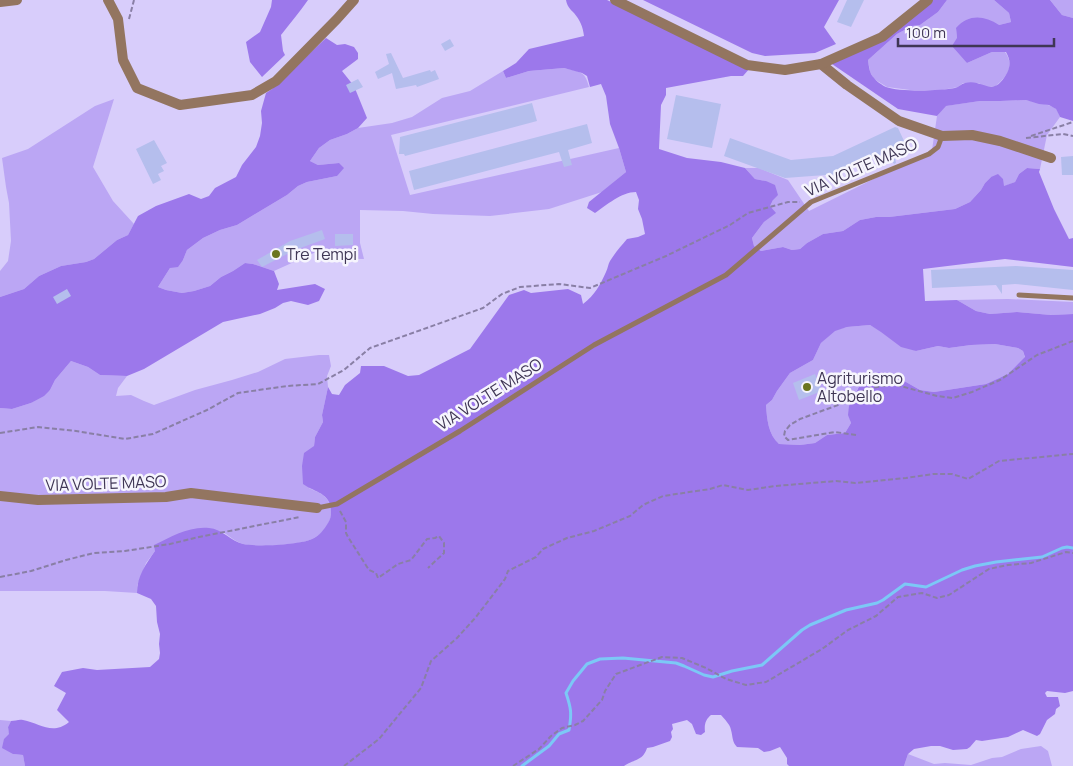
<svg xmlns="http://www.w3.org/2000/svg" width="1073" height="766" viewBox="0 0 1073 766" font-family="Manrope,sans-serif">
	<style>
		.green { fill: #bba6f4 }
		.forest { fill: #9c78eb; fill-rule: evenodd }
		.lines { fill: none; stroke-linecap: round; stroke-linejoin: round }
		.stream { stroke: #7cc8f6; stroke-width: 3 }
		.building { fill: #b5beed }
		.path { stroke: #897fa5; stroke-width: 2; stroke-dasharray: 5 2.5; stroke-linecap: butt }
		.lane { stroke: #937560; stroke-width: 5 }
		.street { stroke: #937560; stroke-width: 10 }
		.poi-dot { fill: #6b751f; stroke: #f6f5fd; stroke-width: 2 }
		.labels { text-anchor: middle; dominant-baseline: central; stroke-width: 5; stroke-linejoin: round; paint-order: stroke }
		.street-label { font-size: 16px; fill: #3f3655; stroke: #f6f5fd }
		.poi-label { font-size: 16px; fill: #3f3655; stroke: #f6f5fd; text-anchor: start }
	</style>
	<rect width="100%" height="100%" fill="#d8cdfb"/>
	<g class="green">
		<path d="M947,0H994L1009,13L1011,22L999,25L956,28L957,38L967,63L992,52H1005C1015,66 1007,76 996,86L984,87L979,83H963L958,87L942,90H910L887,87L874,79L870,72L868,60L897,34L912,26L920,25L938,12Z"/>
		<path d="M1050,0H1073V18L1062,15Z"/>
		<path d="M564,68C579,72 585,70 589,87L391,135L410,195L619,148L626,172L602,192L549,209L490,216L433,214L403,211L360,210V243L364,259L330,258L327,251L316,252L274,271L253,264L245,263L233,271L221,277L210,286L194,291L182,293L166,290L158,287L170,268L183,260L187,250L203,238L220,230L237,225L287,195L298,186L307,182L337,176L339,163L318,165L310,161L319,148L330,140L347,134L358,128L392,123L412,117L442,98L470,91L503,71L506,78L529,71Z"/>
		<path d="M114,99L93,167L113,201L134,224L128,235L117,240L94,259L86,262L61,266L39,276L24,289L0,297V271L8,261L11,241L9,203L6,187L2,158L28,149L95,106Z"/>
		<path d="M1026,100C1034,102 1051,104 1056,109C1058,112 1059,115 1060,117L1047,135L1040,169L1027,168L1019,174L1015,182L1003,187L991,177L985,183L981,190L970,202L955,209L889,217H876L860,220L843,231L823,234L807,243L800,249L792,250L783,247L761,251L754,246L752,238L764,222L775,213L770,206L773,200L766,181L755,179L745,168H759L788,180L809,211L932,150L937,116L945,106L980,101H1000Z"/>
		<path d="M1008,299L1073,302V314L1051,315L1017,312L990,314L976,311L957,300Z"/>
		<path d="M870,325L916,351L938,346L949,348L971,345L995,344L1018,348L1023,351L1025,358L1008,374L986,384L934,392L920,390L899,378L863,379C855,395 845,405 851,423L845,433L827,435L815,443L800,445L779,444C768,434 767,419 766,405L772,400L777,391L790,373L813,360L821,343L835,330L847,327Z"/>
		<path d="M319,355H329L331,366L327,376L328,387L322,415L323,422L315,437L309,488C315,491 322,493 326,498C338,512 327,533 312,539C300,545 256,548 243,544C236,542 229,536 223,532L155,551L146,563L137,586V593L105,591H0V408L12,409L31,403L50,390L55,380L71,361L88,367L100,375L127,376L118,388L116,396L131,395L144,401L154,405L195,390L232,380L258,372L285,359Z"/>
		<path d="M0,720L11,721L8,727L13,754L23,755L25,766H0Z"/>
		<path d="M1041,746L1048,751L1052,766H904L908,754L934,764L945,763L971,765L992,758L1002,757L1021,749Z"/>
	</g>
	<g class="forest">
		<path d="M272,0H308C300,12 290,23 281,35L283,51L285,55L262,77L250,62L246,42L260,32L271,7Z"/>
		<path d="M566,0H607L750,68L743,76H731L666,88V95L661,105L659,149L687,158L721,162L745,168L755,179L766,181L775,185L778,195L773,200L770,206L776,213L764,222L752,238L754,246L761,251L783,247L792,250L800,249L807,243L823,234L843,231L860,220L876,217H889L955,209L970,202L981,190L985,183L991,177L998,174L1003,179L1004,186L1015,182L1019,174L1027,168L1040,169L1039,172L1054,209L1069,239L1073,238V267L1005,259L923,269L925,301L957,300L976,311L990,314L1017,312L1051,315L1073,314V691L1065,693L1047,691L1045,693L1047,697H1058L1060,706L1056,709L1055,714L1047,720L1040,734L1037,736L1023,730L1008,737L982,741L976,740L970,747L967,749L953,750L940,746H931L914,749L908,754L904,766H789L787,764V758L780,747L770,751L764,752L758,748L737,747C732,742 733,737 731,730C730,724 725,720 721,715H711C706,719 704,724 705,732L701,735L696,734L692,724L687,720L672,724L673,729L671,732L672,737L670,741L653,747L647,748C643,761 634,759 624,766H25L23,755L13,754L2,748L4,739L9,734L8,727L11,721C15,721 19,719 23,720C40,723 52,736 69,722L57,710L66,693L54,686L62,672L83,668L97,670L150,667L159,659L160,653L159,644L160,634L157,622L156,606L151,599L137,593C137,576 146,564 155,551L154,545C171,537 189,526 209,528C222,529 231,541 243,544C257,547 299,545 312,539C319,536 324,530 328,523C330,520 331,516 331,512C331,493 316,493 303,484L302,466L304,453L314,446L315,437L323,422L322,415L328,387L332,394L339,395L345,385L360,373L361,366H384L408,376L419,375L470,349L509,295L524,290L531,293L568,289L581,295L583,304C595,295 600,285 606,272C608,268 608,264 610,261C615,253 621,246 627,239L638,237L645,234L642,219L638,209L639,200L636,192C621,192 607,205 595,213L587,208L589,202L626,172L619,148L610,124L606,96L601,84L590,87L587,76L582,73L564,68L529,71L506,78L503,71L516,63L529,49L584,36C583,27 580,20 574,13C570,9 567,6 566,0ZM870,325L881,332L901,347L916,351L938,346L949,348L971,345L995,344L1018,348L1023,351L1025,357L1008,374L986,384L934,392L920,390L899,378L883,372L874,373L863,379L849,406L848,415L851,423L845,433L827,435L815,443L800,445L779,444C768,434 767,419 766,405L772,400L777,391L790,373L813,360L821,343L835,331L847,327Z"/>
		<path d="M643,0H839L824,27L836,44L815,53L765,56L752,53Z"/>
		<path d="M932,0H947L938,12L920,25L912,26L897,34L868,60C869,66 869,73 874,78C876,81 882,85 886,87C898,92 941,91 955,88C959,87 961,84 965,83C984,78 992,100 1007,73C1011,65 1010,59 1006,52H992L967,63L952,46L957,38L956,28C968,14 984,15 999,25L1011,22L1009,13L994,0H1050L1062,15L1073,18V121L1060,117L1056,109L1049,105L1039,104L1026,100L1000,101H980L946,106L937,116L898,109L832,64Z"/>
		<path d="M326,38L337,45L345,44L354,47L358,53V59L342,71L354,86L367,118L358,128L347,134L330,140L319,148L310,161L318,165L339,163L344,168L337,176L307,182L298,186L287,195L237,225L220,230L203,238L187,250L183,260L178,267L170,268L158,287L166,290L182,293L194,291L210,286L221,277L233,271L245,263L253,264L274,271L279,284L277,290L315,284L325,289L319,301L308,305L291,301L283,303L275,308L260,314L223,322L144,369L127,376L100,375L88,367L71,361L55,380L50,390L44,396L31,403L12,409L0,408V297L24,289L39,276L61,266L86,262L94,259L117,240L128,235L138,216L156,206L189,194L201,199L209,196L215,188L236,177L242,165L256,147L260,136L262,123L261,111L266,93L272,89Z"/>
	</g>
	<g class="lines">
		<path class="stream" d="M522,766L549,746L559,734L569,730C572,713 571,708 566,693L573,681L587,664L600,659L623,658L676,663L684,666L704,675L713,677L732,671L762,665L802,630L810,625L846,610L877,603L883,600L905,584L926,587L962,570L975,566L996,562L1042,557L1062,548L1067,547L1073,548"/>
	</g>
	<g class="building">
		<path d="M847,0H864L851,27L837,22Z"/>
		<path d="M450,39L454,46L445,51L441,44Z"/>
		<path d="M391,53L403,78L430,70L431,72L435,70L439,79L417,87L416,85L396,89L392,73L378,79L375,72L389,64L386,54Z"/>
		<path d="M358,79L363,87L350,93L346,85Z"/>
		<path d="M676,95L721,104L712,148L667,139Z"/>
		<path d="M532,103L537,121L405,156L404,154H399L400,137Z"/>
		<path d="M587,124L592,143L568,150L572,165L564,167L559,152L414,190L409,171Z"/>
		<path d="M895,127L898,128L905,143L893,148L896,163L894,164L886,152L839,174L785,178L724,156L730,138L791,160L833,156Z"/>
		<path d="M154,140L167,163L161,166L164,171L158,174L161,180L153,184L136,149Z"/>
		<path d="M1073,156V175H1062L1061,157Z"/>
		<path d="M322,230L325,239L295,250L262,267L257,260L290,241Z"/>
		<path d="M335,234H353V245L335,246Z"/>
		<path d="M1016,266L1073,270V290L1015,284L1002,285V294L996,285L932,288L931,270Z"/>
		<path d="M67,289L71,296L57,304L53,297Z"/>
		<path d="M815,374L822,391L799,400L793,383Z"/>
	</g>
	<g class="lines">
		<g class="path">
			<path d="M129,19L134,0"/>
			<path d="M1031,136L1073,122"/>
			<path d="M1026,138L1063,134L1073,136"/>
			<path d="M0,433L38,427L76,431L125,439L153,434L207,410L238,393L287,386L318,384L344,370L370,348L483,308L502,294L520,287L559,284L590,288L666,256L730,225L748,213L788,202H800"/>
			<path d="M856,435L835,432L788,440L784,436L785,431L790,425L800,419L838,405L867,389L893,384L937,396L953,398L972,392L1000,380L1037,355L1073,341"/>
			<path d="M340,511L346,522V533L348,537L369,570L376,573L378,578L398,564L411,560L427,539L435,538L439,536L444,543V553L428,568"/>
			<path d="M0,577L31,571L66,560L94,553L125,551L170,544L199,537L300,517"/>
			<path d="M344,766L379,739L421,688L431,661L457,638L476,617L505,579L508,571L536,557L543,549L567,538L594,531L630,516L643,505L663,496L710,489L723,485L748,490L775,486L836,481L855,483L906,478L933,474H952L968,479L999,461L1073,454"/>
			<path d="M513,766L539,749L551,736L562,728L575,725L583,721L602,700L605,691L616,674L662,657L682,658L706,668L726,679L746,685L766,682L822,649L848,630L876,616L898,597L922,593L937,598L949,595L989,569L1008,565L1031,563L1066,552L1073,553"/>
		</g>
		<g class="lane">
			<path d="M1019,295L1073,298"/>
			<path d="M317,508L337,504L460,431L594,345L726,275L811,202L929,154L938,147L942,136"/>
		</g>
		<g class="street">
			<path d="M108,0L118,19L123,60L137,88L180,105L252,95L276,81L337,19L354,0"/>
			<path d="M615,0L747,65L785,70L821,64L847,85L899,121L942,136L972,135L1000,141L1051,158"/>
			<path d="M0,2L17,0"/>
			<path d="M821,64L882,37L928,0"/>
			<path d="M0,496L38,500L166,497L191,493L317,508"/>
		</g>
	</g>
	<g class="poi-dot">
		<circle cx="276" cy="254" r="5"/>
		<circle cx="807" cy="387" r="5"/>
	</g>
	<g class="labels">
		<g class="street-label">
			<text transform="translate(861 167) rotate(-24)">VIA VOLTE MASO</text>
			<text transform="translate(489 394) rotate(-32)">VIA VOLTE MASO</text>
			<text transform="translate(106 483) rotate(-2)">VIA VOLTE MASO</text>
		</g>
		<g class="poi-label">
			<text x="286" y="254">Tre Tempi</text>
			<text x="817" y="378">Agriturismo<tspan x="817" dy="18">Altobello</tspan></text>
		</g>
	</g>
	<path d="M898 38v8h156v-8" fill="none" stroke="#3f3655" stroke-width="2.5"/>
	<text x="906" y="38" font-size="15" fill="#3f3655" stroke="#f6f5fd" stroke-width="4" paint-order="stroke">100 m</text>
</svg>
